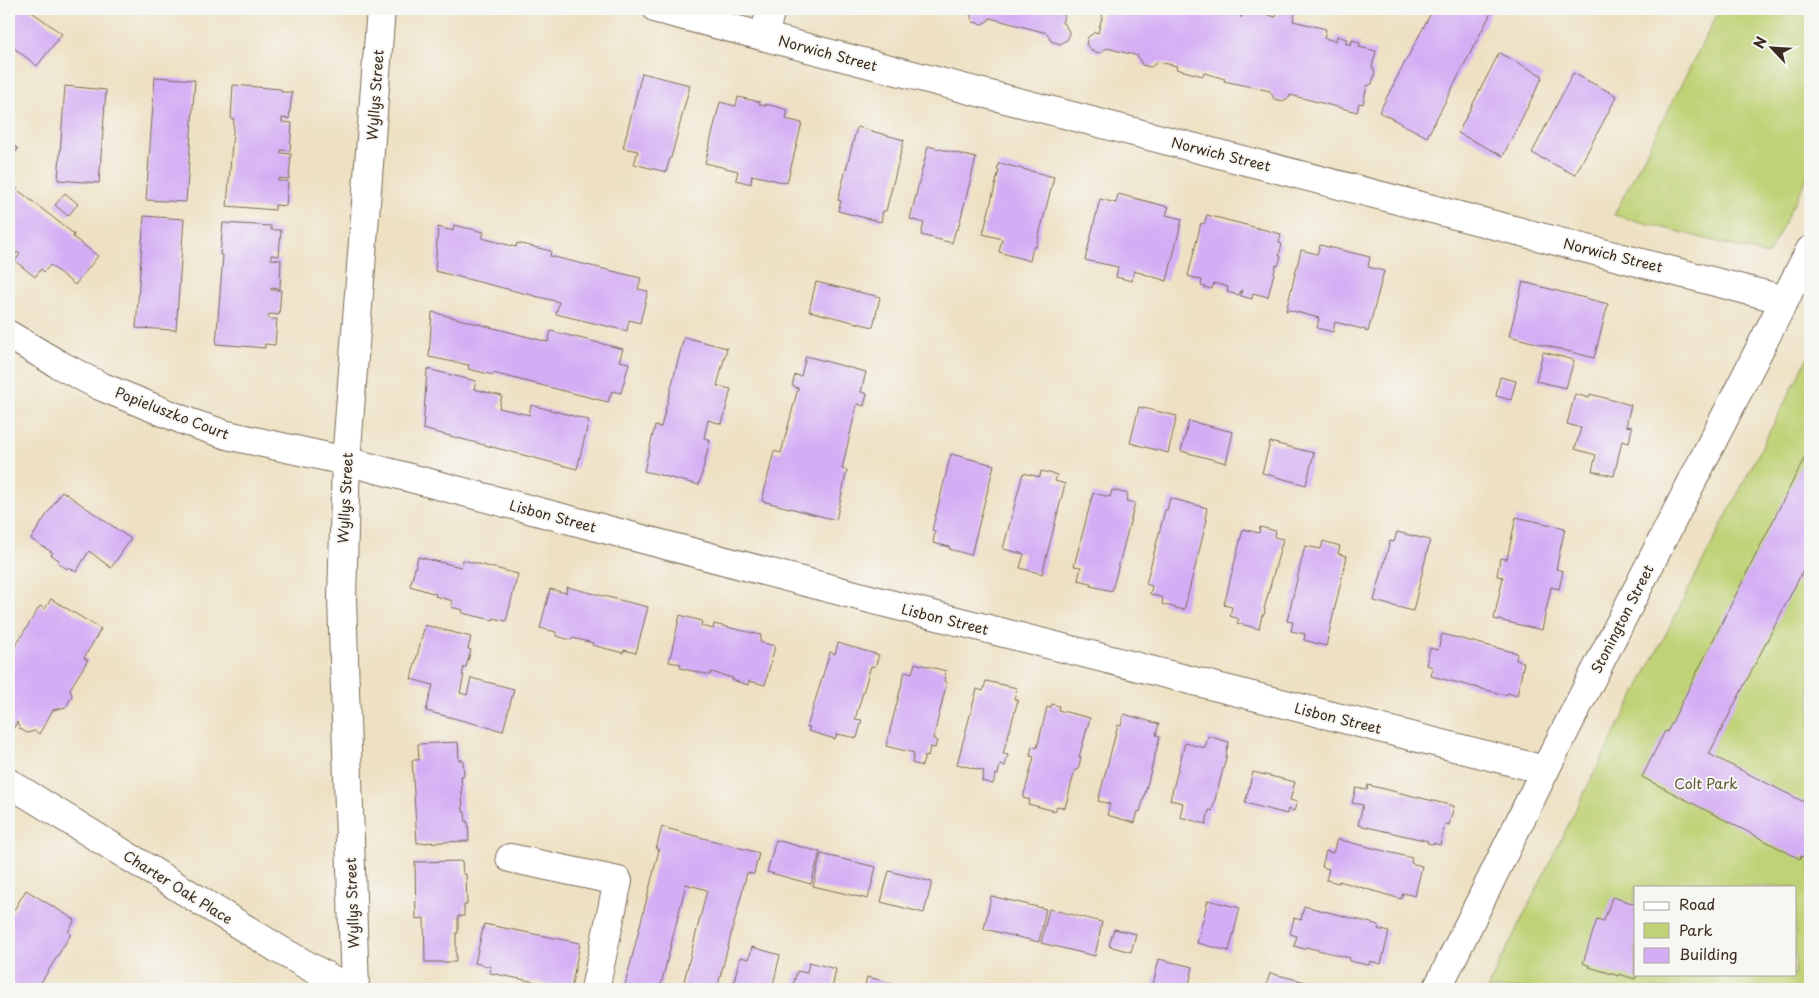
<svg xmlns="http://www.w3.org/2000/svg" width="1819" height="998" viewBox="0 0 1819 998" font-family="'Playpen Sans',sans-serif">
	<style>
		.green { fill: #bfd276; stroke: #7d7e4a; fill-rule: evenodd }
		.building { fill: #d4aef4 }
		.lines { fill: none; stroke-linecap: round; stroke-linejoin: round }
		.minor-casing { stroke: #7a6a58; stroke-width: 30 }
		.major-casing { stroke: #7a6a58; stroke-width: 30 }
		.minor { stroke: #fff; stroke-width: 28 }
		.major { stroke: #fff; stroke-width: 28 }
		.labels { text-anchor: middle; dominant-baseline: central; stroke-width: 4; stroke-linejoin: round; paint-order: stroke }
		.street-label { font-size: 14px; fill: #3b2a1e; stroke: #f6f6f2 }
		.park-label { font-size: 14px; fill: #5c5434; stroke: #f6f6f2 }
	</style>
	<rect width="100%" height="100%" fill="#f6f6f2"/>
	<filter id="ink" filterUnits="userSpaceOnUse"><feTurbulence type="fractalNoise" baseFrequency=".02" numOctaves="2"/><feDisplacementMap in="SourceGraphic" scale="10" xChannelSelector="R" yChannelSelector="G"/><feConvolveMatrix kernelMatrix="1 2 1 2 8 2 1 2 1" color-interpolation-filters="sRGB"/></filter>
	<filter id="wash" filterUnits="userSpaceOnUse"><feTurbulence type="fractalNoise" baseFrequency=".0096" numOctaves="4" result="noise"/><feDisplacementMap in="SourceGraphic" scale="20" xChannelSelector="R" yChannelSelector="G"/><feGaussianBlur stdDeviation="1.12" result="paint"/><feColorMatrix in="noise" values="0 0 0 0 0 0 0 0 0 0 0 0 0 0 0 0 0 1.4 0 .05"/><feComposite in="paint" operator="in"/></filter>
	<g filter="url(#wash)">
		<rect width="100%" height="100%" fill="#eee1c3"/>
		<g class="green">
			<path d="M1720,9H1810V172L1768,255L1614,215Z"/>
			<path d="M1810,353V989H1487L1577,807ZM1635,887H1795V974H1635Z"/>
		</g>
		<g id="blocks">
			<g class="building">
				<path d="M9,9H28L62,34L37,66L9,44Z"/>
				<path d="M953,9H1066L1062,23L1065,24L1069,32L1068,39L1060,44L1051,41L1047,33L990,18L989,20L982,24L973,22L970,14Z"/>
				<path d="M1104,9H1220L1219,11L1232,15L1233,10L1242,12L1240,17H1242L1243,9H1246L1276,17L1278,9H1296L1293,21L1326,29L1324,38L1336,41L1337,36L1347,39L1345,43L1351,45L1352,40L1360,43L1359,47L1376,51L1372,67L1375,72L1372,84L1367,86L1363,104L1359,103L1357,112L1290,95V97L1283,101L1274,99L1270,91L1224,81L1225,79L1204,73L1203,76L1176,69L1177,66L1158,62L1151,67L1142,65L1138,56L1107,48L1100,53L1092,51L1086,44L1088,37L1095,32L1098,33Z"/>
				<path d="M1433,9H1493L1427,137L1379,112Z"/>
				<path d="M1499,53L1543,76L1503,156L1458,133Z"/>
				<path d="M642,73L690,85L671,158H670L666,172L634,164L638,151L623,148Z"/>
				<path d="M1573,73L1617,96L1575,175L1532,153Z"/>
				<path d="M155,77L195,80L186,202L146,200Z"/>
				<path d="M233,85L281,89V92H292L289,119L282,118V122L292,123L290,151L281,150V153L291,154L289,179L279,178L278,181H288L286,206L275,205V210L227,206L234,119H231Z"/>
				<path d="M65,86L106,90L99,183L58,180Z"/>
				<path d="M738,97L760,102L759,104L766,106V104L788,110L786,119L802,123L787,183L752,175L751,184L736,180L738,171L705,163L720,102L736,106Z"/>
				<path d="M857,127L904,140L886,211H883L881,222L838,211L841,201L838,200Z"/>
				<path d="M9,142L18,149L9,161Z"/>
				<path d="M928,146L976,158L958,229H956L952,243L921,235L924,223L910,219Z"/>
				<path d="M999,163L1054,177L1036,247H1033L1030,261L999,252L1002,239L983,234L999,170H997Z"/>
				<path d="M9,183L74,234L73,237L98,256L75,285L50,265L44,272L41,269L35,277L15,261L20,254L17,252L11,260L9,259Z"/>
				<path d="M65,193L78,204L68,216L55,205Z"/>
				<path d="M1118,194L1169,207L1166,215L1182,219L1167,281L1134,271L1132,281L1116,277L1118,267L1085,260L1100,199L1116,203Z"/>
				<path d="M1207,215L1281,234L1279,243L1282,244L1279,256H1281L1278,266L1276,265L1268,297L1253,293L1252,299L1241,296L1242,290H1241L1239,295L1227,292L1228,287L1214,283L1212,289L1201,286L1202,280L1188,276L1201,223L1204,224Z"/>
				<path d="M144,216L184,219L176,330L136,328Z"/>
				<path d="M223,223L271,226V230H281L279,256L271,255V259L281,260L280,289L271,288V290H281L279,315L269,314L268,316L269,319H277L275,345L265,344V348L216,344L223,255H220Z"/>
				<path d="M454,225L484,232L482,238L516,247L517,243L551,251L550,256L641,278L638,289L648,291L640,323L629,320L627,331L556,314L559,302L435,271L438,227L453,231Z"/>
				<path d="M1320,245L1370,257L1368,267L1384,271L1368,332L1365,331L1366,330L1335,322L1333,332L1317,328L1319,318L1289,310L1286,311L1301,250L1317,254Z"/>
				<path d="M816,282L880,297L873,327L809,311Z"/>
				<path d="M1523,282L1608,304L1594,358L1509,336Z"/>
				<path d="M432,312L548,342L551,331L623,349L619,361L629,363L621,393L612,391L608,402L493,373V375L468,369L469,365L429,357Z"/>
				<path d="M684,337L727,348L717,386L731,389L722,424L708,420L704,438L710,440L699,485L644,471L655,426L661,427Z"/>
				<path d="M1543,352L1574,360L1566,388L1536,381Z"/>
				<path d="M806,356L866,372L861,392L867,394L864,406L857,404L842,469L847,470L836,520L762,501L774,451L781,453L798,388L792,386L795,375L801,376Z"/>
				<path d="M427,369L476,381L474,389L502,396L499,408L529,415L531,405L589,420L577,469L423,429Z"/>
				<path d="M1500,377L1516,381L1511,400L1496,396Z"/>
				<path d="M1575,394L1589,398L1590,394L1631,405L1626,426L1632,427L1629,443L1622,441L1614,476L1592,471L1596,455L1575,449L1581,428L1567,424Z"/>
				<path d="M1139,407L1177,416L1168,453L1130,443Z"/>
				<path d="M1189,421L1233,432L1226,463L1181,451Z"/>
				<path d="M1270,442L1314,453L1306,485L1262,473Z"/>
				<path d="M1810,447V557L1709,754L1810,805V860L1801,856L1800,859L1642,777L1665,731L1667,732Z"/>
				<path d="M951,454L994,465L971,555L949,549L950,547L933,543L935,531L932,530Z"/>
				<path d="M1041,471L1057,475L1055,481L1065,484L1042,574L1020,568L1024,554L1003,549L1023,473L1040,477Z"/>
				<path d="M1112,490L1128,494L1126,501L1135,503L1112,591L1091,586V583L1078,580L1081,567L1074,566L1093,493L1110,497Z"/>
				<path d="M62,491L131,539L111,568L89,551L76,572L69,567L67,569L57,562L59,560L51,555L53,553L31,539Z"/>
				<path d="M1170,498L1207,508L1205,519L1207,520L1184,610L1162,604L1163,598L1150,594L1152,586L1146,584L1165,510H1167Z"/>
				<path d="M1516,517L1565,528L1556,569L1563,571L1559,589L1551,587L1542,630L1494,619L1503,577L1497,576L1500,558L1507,559Z"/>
				<path d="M1260,527L1276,531L1274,537L1283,539L1264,609H1265L1264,615H1262L1259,629L1237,623L1239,619L1230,616L1232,607L1224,605L1243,529L1259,533Z"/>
				<path d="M1397,532L1430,540L1413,611L1374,601L1390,541L1394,542Z"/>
				<path d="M1323,541L1340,546L1338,554L1347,556L1326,646L1304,640L1305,634L1291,631L1293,622L1287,621L1305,546L1321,549Z"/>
				<path d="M418,557L461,567L463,560L518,574L506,621L494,618L493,620L462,613L463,610L451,607L453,601L435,596L436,594L410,586Z"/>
				<path d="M567,587L648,607L636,653L624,650L623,653L592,645L593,643L572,638L571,640L556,636V632L540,628L550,589L566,593Z"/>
				<path d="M51,599L101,629L84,658L88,660L70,689L72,696L66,707L53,710L39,734L35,731L27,733L19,728L17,722L12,731L9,728V656L40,606L45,609Z"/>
				<path d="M680,615L702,621L701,626L713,629L714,624L761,635L760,642L775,646L765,685L749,681L748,685L732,680L733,678L711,672L710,675L680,668L681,664L669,662Z"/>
				<path d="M425,625L471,637L468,649L471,650L466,667H464L462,675H464L460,693L467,695L471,678L514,689L503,731L426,711L433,685L411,679Z"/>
				<path d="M1442,634L1517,653L1516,660L1524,662L1517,696L1507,693L1506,695L1431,676L1433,667L1426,665L1430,648L1438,650Z"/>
				<path d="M838,643L879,655L875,667L871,666L855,719L862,720L857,738L837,734L835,739L808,731L810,727H807L830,652L835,654Z"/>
				<path d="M915,663L946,671L944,681L947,682L933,739L937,740L935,748L930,747L928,757L925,756L922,766L912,763L914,753L886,746L905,671L912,673Z"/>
				<path d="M986,681L1017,688L1014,699L1018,700L1003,754L1008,755L1005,766L1000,765L998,775L996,774L993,784L982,781L984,771L957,764L977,689L983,691Z"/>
				<path d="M1052,704L1059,706L1058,710L1090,718L1079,757H1081L1078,770H1075L1065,808L1057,806L1055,811L1028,804L1030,800L1023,798L1034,757L1030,756L1032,746L1037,748L1047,707L1050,708Z"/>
				<path d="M1124,714L1159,724L1156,735L1160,736L1140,812L1138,811L1135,823L1107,815L1110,804L1098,801L1118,725L1121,726Z"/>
				<path d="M1208,736L1229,742L1226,753L1227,754L1212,811L1209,810L1206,824L1180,817L1183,803L1170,800L1185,743L1205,748Z"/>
				<path d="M458,742L459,760H463L464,776H461L463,812H465L466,822H468L469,841L417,843L412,760H419L418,744Z"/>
				<path d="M1253,772L1295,782L1290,800L1297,802L1294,811L1288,809L1287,814L1245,803Z"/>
				<path d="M1368,785L1454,806L1449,825L1445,824L1440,845L1433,843V844L1427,843L1428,841L1358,825L1363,805L1352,803L1356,788L1367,790Z"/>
				<path d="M662,827L759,853L754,874L747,873L717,989H682L707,890L686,884L660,989H624L659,850L656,849Z"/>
				<path d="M1337,839L1412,858L1411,863L1422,866L1415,896L1403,893L1401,899L1339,881V883L1326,880L1329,869L1322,867L1326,851L1333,853Z"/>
				<path d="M776,840L820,852L811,884L767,872Z"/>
				<path d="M821,854L876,867L868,899L813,886Z"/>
				<path d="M462,861L463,874H466L467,905H464V916H458V933H456V962H425L424,918L416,919L415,862Z"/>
				<path d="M889,871L932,882L924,913L881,902Z"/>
				<path d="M26,890L75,920L68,932L71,934L37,989H32L24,984L20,989H9V918Z"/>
				<path d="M991,896L1046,909L1039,942L984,929Z"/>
				<path d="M1612,897L1635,904V974H1637L1635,979L1619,974V976L1589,967L1590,966L1583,963L1597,919L1604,921Z"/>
				<path d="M1208,900L1240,908L1229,951L1197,943Z"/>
				<path d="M1304,906L1379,925L1378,929L1389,932L1381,964L1370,961L1369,965L1349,961L1350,958L1306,947L1305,949L1294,946L1297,936L1290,934L1294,918L1301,920Z"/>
				<path d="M1049,909L1102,922L1095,956L1041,943Z"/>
				<path d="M484,924L580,943L571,989L490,973L491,967L475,963Z"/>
				<path d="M1114,929L1136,934L1131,952L1109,946Z"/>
				<path d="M752,947L780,955L772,989H732L740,957L749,959Z"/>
				<path d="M1159,959L1193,967L1188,989H1152Z"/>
				<path d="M809,962L836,969L832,989H792L797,971L807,973Z"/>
				<path d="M1270,973L1333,989H1265Z"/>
				<path d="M867,977L893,983L892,989H864Z"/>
			</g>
		</g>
	</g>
	<g filter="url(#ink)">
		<use href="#blocks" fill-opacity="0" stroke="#7a6a58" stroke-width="1"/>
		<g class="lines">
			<g class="minor-casing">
				<g id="minor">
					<path d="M657,9L1785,300"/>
					<path d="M764,36L771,9"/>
					<path d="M9,335L58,364L100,386L188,422L227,435L346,461L874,600L1545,770"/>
					<path d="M9,783L280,950L349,989"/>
					<path d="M510,858L618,881L595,989"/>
					<path d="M1437,989L1545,770L1810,250"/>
				</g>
			</g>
			<g class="major-casing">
				<path id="major" d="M355,989L342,599L346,461L381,9"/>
			</g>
			<use href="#minor" class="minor"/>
			<use href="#major" class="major"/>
		</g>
	</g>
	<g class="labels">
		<g class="street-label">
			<text transform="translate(828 53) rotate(15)">Norwich Street</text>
			<text transform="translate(375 95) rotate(-86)">Wyllys Street</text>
			<text transform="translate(1221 154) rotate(14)">Norwich Street</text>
			<text transform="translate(1613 255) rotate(14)">Norwich Street</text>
			<text transform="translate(172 413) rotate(21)">Popieluszko Court</text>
			<text transform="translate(345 498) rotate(-87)">Wyllys Street</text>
			<text transform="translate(553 516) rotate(15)">Lisbon Street</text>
			<text transform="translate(945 619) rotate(14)">Lisbon Street</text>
			<text transform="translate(1622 619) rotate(-63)">Stonington Street</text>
			<text transform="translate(1338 718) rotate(14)">Lisbon Street</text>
			<text transform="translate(178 887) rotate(32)">Charter Oak Place</text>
			<text transform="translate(352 903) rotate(-92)">Wyllys Street</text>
		</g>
		<g class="park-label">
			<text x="1706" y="783">Colt Park</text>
		</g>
	</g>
	<rect width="1819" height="998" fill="none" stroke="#f6f6f2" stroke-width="30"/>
	<rect x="1634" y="886" width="162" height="90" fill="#f6f6f2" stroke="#aba49d"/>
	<rect x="1644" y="902" width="25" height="8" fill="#ffffff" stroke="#aba49d"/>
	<text x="1679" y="910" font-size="15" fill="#3b2a1e">Road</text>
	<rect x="1644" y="923" width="25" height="15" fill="#bfd276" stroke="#aba49d"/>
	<text x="1679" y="936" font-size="15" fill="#3b2a1e">Park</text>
	<rect x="1644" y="948" width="25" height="15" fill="#d4aef4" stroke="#aba49d"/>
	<text x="1679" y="960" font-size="15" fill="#3b2a1e">Building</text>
	<g transform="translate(1772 48) rotate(295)" stroke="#f6f6f2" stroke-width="4" paint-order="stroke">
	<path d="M0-4L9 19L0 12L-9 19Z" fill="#3b2a1e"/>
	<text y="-8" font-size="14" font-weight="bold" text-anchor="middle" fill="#3b2a1e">N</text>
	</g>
</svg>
